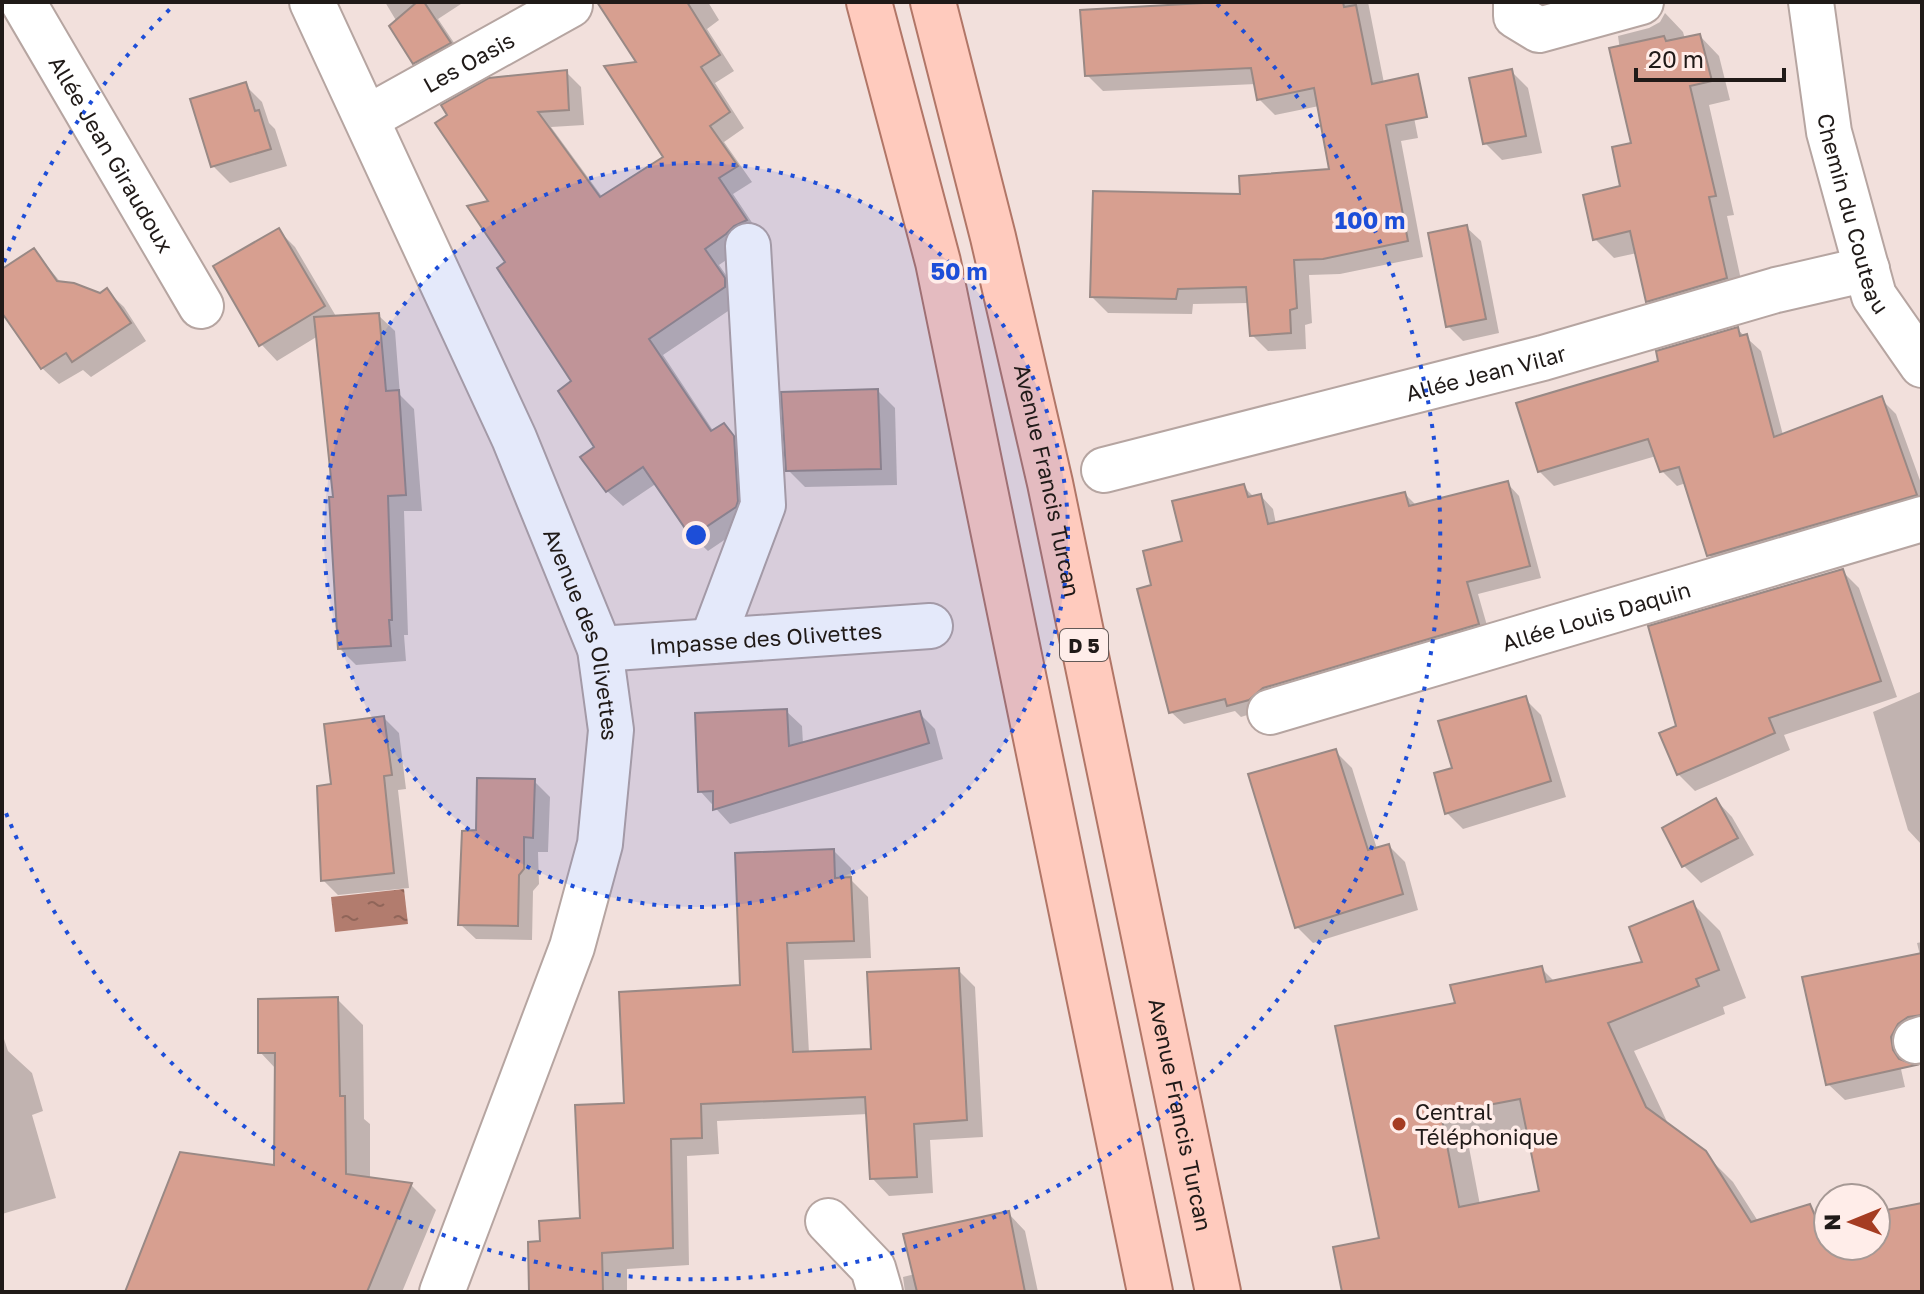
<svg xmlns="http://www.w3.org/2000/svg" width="1924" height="1294" viewBox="0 0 1924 1294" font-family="'Golos Text',sans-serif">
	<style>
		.water { fill: url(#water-ripples) }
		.shadow { fill: #0003; fill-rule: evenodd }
		.building { fill: #d79f90; stroke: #998985; stroke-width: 2; fill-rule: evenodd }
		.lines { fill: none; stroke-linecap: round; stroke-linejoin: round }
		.minor-casing { stroke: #b6a5a1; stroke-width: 48 }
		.major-casing { stroke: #b17667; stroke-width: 48 }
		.minor { stroke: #fff; stroke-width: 44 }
		.major { stroke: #ffcbbe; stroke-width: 44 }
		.ring { fill: none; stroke: #1d4ed8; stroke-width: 4; stroke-dasharray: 4 8 }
		.poi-dot { fill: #a53c22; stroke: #ffede9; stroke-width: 3 }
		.labels { text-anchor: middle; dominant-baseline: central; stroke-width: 7; stroke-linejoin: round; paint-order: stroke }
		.shield { fill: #ffede9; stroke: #635957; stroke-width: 2 }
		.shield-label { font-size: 20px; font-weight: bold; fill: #201a18 }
		.street-label { font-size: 22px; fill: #201a18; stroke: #ffede9 }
		.poi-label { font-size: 22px; fill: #201a18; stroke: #ffede9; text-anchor: start }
		.centre { fill: #1d4ed8; stroke: #ffede9; stroke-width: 4 }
		.ring-label { font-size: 24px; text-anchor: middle; font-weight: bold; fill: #1d4ed8; stroke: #ffede9; stroke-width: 7; stroke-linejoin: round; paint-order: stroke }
	</style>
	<defs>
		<pattern id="water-ripples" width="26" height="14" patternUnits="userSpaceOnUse" patternTransform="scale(2)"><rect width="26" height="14" fill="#b27c6e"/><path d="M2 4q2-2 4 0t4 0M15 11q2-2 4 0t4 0" fill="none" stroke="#906559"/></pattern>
	</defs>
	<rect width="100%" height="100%" fill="#f2e0dc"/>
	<path class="water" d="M404,889L408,924L335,932L331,897Z"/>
	<g class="shadow">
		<path d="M385,2H464L438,19L465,59L430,78L415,62L397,22Z"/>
		<path d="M599,2H708L719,20L707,29L734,71L715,83L744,128L724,142L752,182L733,194L761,236L719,265L740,295V303L663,355L714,432L724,425L739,441L751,522L708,551L692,536L657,483L623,506L607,491L597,448L574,382L508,263L492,202L438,124L566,72L581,87L584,125L551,127L603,198L665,157L639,64Z"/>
		<path d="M1234,2H1368L1384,83L1410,97L1418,138L1401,141L1423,257L1340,274L1309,275L1312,323L1305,325L1306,349L1268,351L1252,335L1249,303L1193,304L1192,314L1108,313L1092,297L1242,196L1331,171L1319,106L1275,115L1259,99L1256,84L1103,91L1087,75Z"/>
		<path d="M1665,13L1683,32L1685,39L1700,36L1719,56L1730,100L1709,105L1734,215L1727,216L1745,298L1667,320L1647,301L1637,253L1614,258L1595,239L1623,188L1633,144L1618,36L1649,28L1660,22Z"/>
		<path d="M1512,72L1528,88L1542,153L1502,160L1485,143Z"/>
		<path d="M245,85L262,102L269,123L275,129L287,166L230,183L213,166Z"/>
		<path d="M1466,227L1481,241L1499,333L1463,341L1448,326Z"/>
		<path d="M278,230L295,247L337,318L378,315L395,331L400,395L414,409L422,511H404L408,635H404L406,661L356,665L340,649L335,499L318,336L277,361L261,344Z"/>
		<path d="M34,250L62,284L100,295L107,291L124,307L146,341L91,377L83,370L59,384L42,368L2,309V272Z"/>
		<path d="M1737,329L1761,351L1783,435L1881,399L1896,414L1922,486V512L1724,570L1709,555L1686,483L1677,486L1662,471L1656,456L1554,486L1539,471L1660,362Z"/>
		<path d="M878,391L895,408L897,485L805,487L788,470Z"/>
		<path d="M1507,483L1519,496L1541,578L1478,594L1490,636L1241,717L1235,711L1184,724L1171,712L1154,587L1185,542L1243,486L1255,498L1261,496L1273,509L1276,524L1405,494L1417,506Z"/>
		<path d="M1842,571L1859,588L1897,697L1784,735L1790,750L1695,791L1678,774V727Z"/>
		<path d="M1922,691V845L1908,830L1873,712Z"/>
		<path d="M1525,699L1541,715L1566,797L1463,829L1447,813L1454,769Z"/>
		<path d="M786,711L802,726L803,744L919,713L935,729L943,759L730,824L700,791Z"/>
		<path d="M384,718L399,733L406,789L398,790L409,888L338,895L323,880L333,786Z"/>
		<path d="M1336,752L1352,768L1377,849L1389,846L1405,862L1418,910L1313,943L1297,927Z"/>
		<path d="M534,781L550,797L548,852H538L539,884L533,891L532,940L476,939L460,924Z"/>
		<path d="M1716,800L1732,817L1754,855L1701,883L1684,866L1665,829Z"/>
		<path d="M834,851L851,868V880L868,897L871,958L804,960L809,1053L873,1051L958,970L975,987L983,1137L930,1140L933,1193L889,1196L872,1178L868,1114L717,1121L719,1154L687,1156L689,1265L627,1269V1292H531L542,1243L582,1220L626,1105L742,987Z"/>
		<path d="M1692,903L1720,931L1746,998L1723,1007L1725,1014L1634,1051L1669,1126L1704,1153L1733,1182L1770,1240L1821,1292H1344L1381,1239L1457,1005L1541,968L1555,982L1644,963ZM1529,1130L1542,1193L1480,1205L1468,1142Z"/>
		<path d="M1922,942V1023L1892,1029L1905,1087L1845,1100L1828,1084L1920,955L1917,943Z"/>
		<path d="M337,999L363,1025L364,1119L370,1124V1180L411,1185L436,1210L402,1292H127L276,1167V1069L260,1052Z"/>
		<path d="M2,1033L8,1051L32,1073L43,1111L32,1115L56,1198L2,1214Z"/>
		<path d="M1008,1213L1025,1231L1038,1292H905L903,1277L915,1274Z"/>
	</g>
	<g class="building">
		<path d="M417,2H424L451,43L413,64L389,26Z"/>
		<path d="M597,2H687L720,55L701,67L730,112L710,126L738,166L719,178L747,220L734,226L726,234L705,249L725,278V287L649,339L711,431L724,423L734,436L738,501L736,507L691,537L643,467L606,492L580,457L594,447L558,391L571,381L497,268L505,262L467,206L488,201L435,123L447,115L441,105L489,78L567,70L569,110L538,112L600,197L663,157L604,66L636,62Z"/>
		<path d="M1221,2H1343L1344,7L1356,5L1372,84L1418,74L1427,117L1386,125L1408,241L1323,259L1294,260L1297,308L1290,310L1291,333L1250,336L1246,287L1178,289L1176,299L1090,297L1093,191L1240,194L1239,176L1329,169L1314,88L1257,100L1251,68L1085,76L1080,10Z"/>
		<path d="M1700,34L1712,81L1690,86L1716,196L1709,197L1727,278L1646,302L1630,231L1593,240L1583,195L1620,186L1612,147L1631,143L1609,48L1664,36L1666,41Z"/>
		<path d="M1512,69L1526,136L1483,144L1469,78Z"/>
		<path d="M246,82L255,111L259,110L271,149L211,167L190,99Z"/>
		<path d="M1467,225L1486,319L1446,327L1428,233Z"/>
		<path d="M279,228L325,306L259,346L213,266Z"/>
		<path d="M34,248L57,281L74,283L100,293L107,288L131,323L72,362L66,353L41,369L2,313V269Z"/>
		<path d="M379,313L386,391L399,390L406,495L388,496L392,620H389L391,646L338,649L329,497H333L314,317Z"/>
		<path d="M1738,327L1740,336L1747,334L1774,437L1882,396L1917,495L1707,556L1679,467L1660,472L1648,439L1538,472L1516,403L1658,361L1656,351Z"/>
		<path d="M878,389L881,469L786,471L781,392Z"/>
		<path d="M1508,481L1530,566L1467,582L1479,624L1263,688L1249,700L1227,706L1225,699L1169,713L1137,589L1151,585L1143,551L1182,541L1172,501L1244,484L1248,497L1261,494L1268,524L1405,492L1409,506Z"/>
		<path d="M1843,569L1881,681L1769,718L1775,733L1677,775L1659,733L1676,726L1648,626Z"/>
		<path d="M1526,696L1551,781L1445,814L1434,773L1452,768L1438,721Z"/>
		<path d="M787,709L789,746L920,711L929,743L713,810V791L698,792L695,713Z"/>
		<path d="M384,716L392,775L384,776L394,873L321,881L317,786L331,784L324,724Z"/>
		<path d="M1336,749L1368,850L1389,844L1403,894L1295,928L1248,774Z"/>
		<path d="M477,778L535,779L533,838L524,837V869L519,875L518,926L458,925L462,831L476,830Z"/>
		<path d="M1716,798L1738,838L1682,867L1662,828Z"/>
		<path d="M834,849L835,878L851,877L854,941L787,943L793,1052L871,1049L867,972L959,968L967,1120L914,1124L917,1177L870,1179L865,1097L701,1104L702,1138L671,1139L673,1248L602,1253L603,1292H529L528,1242L540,1241L539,1221L580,1218L575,1105L624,1103L619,992L740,985L735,853Z"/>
		<path d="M1693,901L1719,970L1696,979L1699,986L1608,1023L1646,1107L1706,1151L1751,1222L1810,1204L1828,1246H1876V1212L1922,1203V1292H1342L1333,1247L1379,1238L1335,1026L1455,1003L1450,985L1542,966L1546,982L1642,962L1629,927ZM1520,1099L1539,1191L1459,1207L1441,1114Z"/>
		<path d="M1922,953V1015L1908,1017L1898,1024L1891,1037L1893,1050L1899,1059L1916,1065L1826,1085L1802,977Z"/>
		<path d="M338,997L340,1096H345L346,1174L412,1183L367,1292H125L180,1152L274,1165L275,1053H258V999Z"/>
		<path d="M1009,1211L1025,1292H917L903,1234Z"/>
	</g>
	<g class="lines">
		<g class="minor-casing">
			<g id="minor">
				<path id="s1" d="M23,2L201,306"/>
				<path id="s2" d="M312,2L514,438L600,649L611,730L600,844L572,947L442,1292"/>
				<path d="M1516,2V16L1539,30L1641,2"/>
				<path id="s3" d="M1811,2L1829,132L1874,296L1922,365"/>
				<path id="s4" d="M367,118L570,5"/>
				<path id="s5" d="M1104,470L1543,358L1776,290L1867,269"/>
				<path d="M712,641L763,505L748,246"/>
				<path id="s6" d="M600,649L930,626"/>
				<path id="s7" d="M1270,712L1922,519"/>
				<path d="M1916,1041L1922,1039"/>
				<path d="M828,1221L873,1268L880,1292"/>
			</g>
		</g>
		<g class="major-casing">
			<g id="major">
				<path d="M869,2L938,262L1150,1292"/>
				<path id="s8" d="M933,2L993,237L1050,483L1218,1292"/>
			</g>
		</g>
		<use href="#minor" class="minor"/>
		<use href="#major" class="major"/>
	</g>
	<circle cx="696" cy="535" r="372" fill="#1d4ed8" fill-opacity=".12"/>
	<g class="ring">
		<circle cx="696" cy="535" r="372"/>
		<path d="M4 262A744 744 0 0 1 175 4M1217 4A744 744 0 1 1 4 808"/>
	</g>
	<circle class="poi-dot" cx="1399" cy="1124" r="8"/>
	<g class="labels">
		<rect class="shield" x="1060" y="629" width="48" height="32" rx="6"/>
		<g class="shield-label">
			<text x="1084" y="645">D 5</text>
		</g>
		<g class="street-label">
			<text stroke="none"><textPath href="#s4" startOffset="116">Les Oasis</textPath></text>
			<text stroke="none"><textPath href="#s1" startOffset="176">Allée Jean Giraudoux</textPath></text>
			<text stroke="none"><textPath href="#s3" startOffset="216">Chemin du Couteau</textPath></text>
			<text stroke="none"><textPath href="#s5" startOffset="394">Allée Jean Vilar</textPath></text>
			<text stroke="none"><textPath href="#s8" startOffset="492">Avenue Francis Turcan</textPath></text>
			<text stroke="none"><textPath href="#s7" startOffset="340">Allée Louis Daquin</textPath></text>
			<text stroke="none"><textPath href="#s2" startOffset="690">Avenue des Olivettes</textPath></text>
			<text stroke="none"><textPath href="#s6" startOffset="166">Impasse des Olivettes</textPath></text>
			<text stroke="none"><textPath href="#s8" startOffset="1140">Avenue Francis Turcan</textPath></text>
		</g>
		<g class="poi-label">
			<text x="1415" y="1111">Central<tspan x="1415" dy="25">Téléphonique</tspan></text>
		</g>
	</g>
	<circle cx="696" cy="535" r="12" class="centre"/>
	<g class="ring-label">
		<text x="1370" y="229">100 m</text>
		<text x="959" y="280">50 m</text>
	</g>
	<rect width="1924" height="1294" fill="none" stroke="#201a18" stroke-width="8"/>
	<g transform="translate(1852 1222) rotate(269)"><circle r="38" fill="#ffede9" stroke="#a69995" stroke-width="2"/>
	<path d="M0-6L14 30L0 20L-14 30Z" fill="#a53c22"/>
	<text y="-12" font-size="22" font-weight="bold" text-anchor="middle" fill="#201a18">N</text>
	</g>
	<path d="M1636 68v12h148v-12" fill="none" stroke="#201a18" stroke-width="4"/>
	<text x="1648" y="68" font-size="24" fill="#201a18" stroke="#ffede9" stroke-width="6" paint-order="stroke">20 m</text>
</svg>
